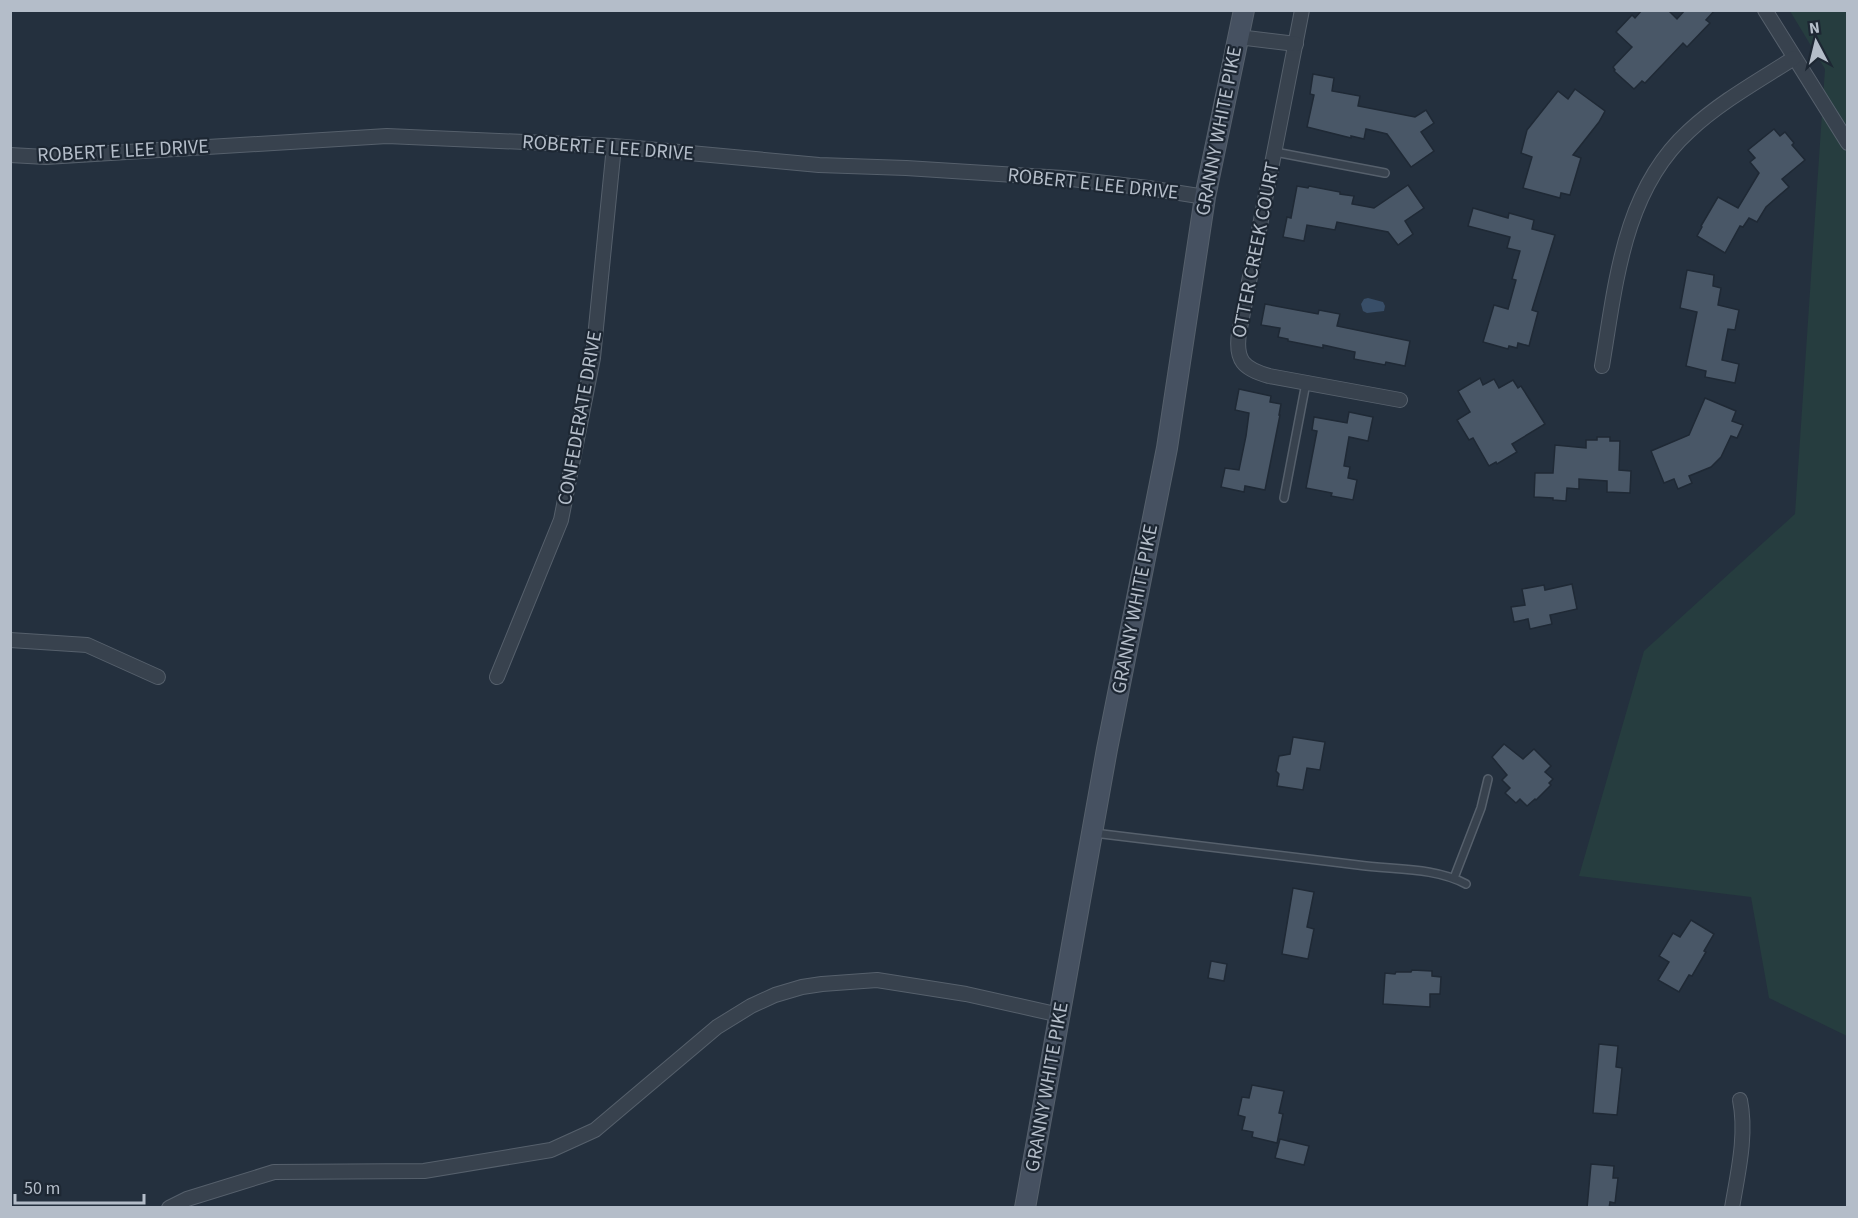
<svg xmlns="http://www.w3.org/2000/svg" width="1858" height="1218" viewBox="0 0 1858 1218" font-family="'Source Sans 3',sans-serif">
	<style>
		.green { fill: #263d3f }
		.water { fill: #384e68 }
		.building { fill: #495767; stroke: #1f2935; stroke-width: 1.5 }
		.lines { fill: none; stroke-linecap: round; stroke-linejoin: round }
		.service-casing { stroke: #56606c; stroke-width: 10 }
		.minor-casing { stroke: #56606c; stroke-width: 16 }
		.secondary-casing { stroke: #56606c; stroke-width: 22 }
		.service { stroke: #38424e; stroke-width: 7 }
		.minor { stroke: #38424e; stroke-width: 14 }
		.secondary { stroke: #465161; stroke-width: 20 }
		.labels { text-anchor: middle; dominant-baseline: central; stroke-width: 4.5; stroke-linejoin: round; paint-order: stroke }
		.street-label { font-size: 20px; fill: #b4bdc9; stroke: #1d2733 }
	</style>
	<rect width="100%" height="100%" fill="#24303e"/>
	<path class="green" d="M1790,11H1847V1036L1769,998L1751,897L1579,876L1644,651L1795,514L1825,69Z"/>
	<path class="water" d="M1368,298L1383,302L1385,306L1384,311L1367,313L1363,311L1361,304L1364,299Z"/>
	<g class="building">
		<path d="M1642,10H1668L1677,19L1685,10H1715L1706,20L1710,23L1687,47L1683,43L1645,83L1642,81L1634,89L1614,71L1615,70L1613,67L1632,47L1616,32L1632,15L1635,18Z"/>
		<path d="M1313,74L1334,78L1332,91L1360,96L1358,106L1415,117L1426,110L1434,123L1421,132L1434,151L1411,167L1387,134L1366,129L1364,139L1351,136V138L1307,127L1314,95L1310,94Z"/>
		<path d="M1575,89L1605,111L1599,122L1573,155L1581,158L1570,195L1561,193L1560,198L1523,188L1532,157L1521,153L1527,130L1558,91L1568,99Z"/>
		<path d="M1774,129L1780,136L1785,132L1794,143L1792,145L1805,160L1782,179L1789,187L1766,207L1757,222L1749,218L1743,227L1740,226L1725,253L1697,236L1702,227L1701,226L1718,197L1738,208L1759,173L1750,162L1755,158L1748,150Z"/>
		<path d="M1408,185L1424,208L1405,221L1413,234L1398,245L1388,232L1337,222L1335,230L1307,225L1304,241L1283,237L1287,217L1291,218L1297,186L1308,188L1309,186L1340,192V194L1354,196L1352,204L1374,208Z"/>
		<path d="M1473,208L1508,218L1509,213L1534,220L1532,229L1555,235L1532,310L1538,312L1529,346L1518,343L1517,348L1509,346L1508,349L1483,342L1494,305L1508,309L1516,280L1512,279L1520,251L1507,248L1510,237L1468,226Z"/>
		<path d="M1687,270L1714,275L1713,286L1721,288L1718,305L1739,310L1735,330L1728,329L1722,360L1739,364L1735,383L1705,377L1706,371L1686,366L1697,312L1680,308Z"/>
		<path d="M1265,304L1318,314L1319,310L1340,314L1337,326L1410,341L1405,366L1386,362L1385,365L1354,359L1355,352L1323,345V348L1288,341V339L1278,337L1280,328L1261,325Z"/>
		<path d="M1480,378L1483,385L1494,379L1499,388L1513,380L1518,388L1521,386L1545,424L1512,444L1517,452L1497,464L1496,462L1489,466L1473,438L1469,440L1457,420L1470,412L1458,391Z"/>
		<path d="M1239,389L1271,396L1270,402L1281,404L1279,415H1280L1265,490L1245,486L1244,492L1221,487L1225,468L1239,470L1246,436L1249,413L1235,410Z"/>
		<path d="M1705,398L1736,411L1732,421L1743,425L1737,438L1731,436L1721,457L1711,467L1689,476L1692,483L1678,489L1674,479L1664,483L1651,451L1689,435Z"/>
		<path d="M1349,412L1373,417L1368,441L1349,437L1344,466L1350,467L1348,478L1357,480L1353,500L1331,496L1332,493L1306,488L1317,431L1312,430L1314,417L1347,423Z"/>
		<path d="M1597,437H1610V441H1620L1619,470L1631,471L1630,493L1607,492V481L1579,479V489L1567,488L1566,501L1553,500V498L1534,497L1535,473H1553L1555,445L1586,448V440H1597Z"/>
		<path d="M1572,584L1577,609L1550,615L1552,624L1530,629L1528,619L1514,622L1511,607L1525,605L1522,589L1544,585L1545,590Z"/>
		<path d="M1293,737L1325,742L1320,770L1307,768L1303,790L1277,786L1279,774L1276,771L1279,756L1290,754Z"/>
		<path d="M1504,744L1523,759L1534,749L1551,766L1545,772L1553,779L1549,783L1551,785L1536,800L1535,799L1527,806L1520,799L1516,803L1505,793L1510,788L1502,780L1507,775L1492,757Z"/>
		<path d="M1293,888L1314,892L1307,927L1314,929L1308,959L1282,954Z"/>
		<path d="M1691,920L1714,934L1704,951L1706,952L1692,976L1689,975L1679,992L1658,980L1669,962L1659,956L1673,933L1680,937Z"/>
		<path d="M1211,961L1227,964L1224,981L1208,978Z"/>
		<path d="M1412,970L1432,971V976L1441,977L1440,994H1430V1007L1383,1004L1385,973L1395,974L1396,972H1411Z"/>
		<path d="M1599,1044L1618,1046L1616,1067L1622,1068L1617,1115L1593,1113Z"/>
		<path d="M1252,1085L1284,1091L1279,1113L1283,1114L1277,1143L1252,1137L1253,1132L1242,1130L1245,1117L1238,1115L1242,1097L1249,1098Z"/>
		<path d="M1280,1139L1309,1146L1304,1165L1275,1158Z"/>
		<path d="M1591,1164L1614,1166L1613,1178H1618L1615,1203L1610,1202L1609,1208H1587Z"/>
	</g>
	<g class="lines">
		<g class="service-casing">
			<g id="service">
				<path d="M1275,152L1385,173"/>
				<path d="M1284,498L1306,383"/>
				<path d="M1094,833C1182,843 1270,854 1358,865C1394,870 1434,867 1466,884"/>
				<path d="M1454,878L1481,808L1488,779"/>
			</g>
		</g>
		<g class="minor-casing">
			<g id="minor">
				<path d="M1302,10L1239,333C1235,361 1244,369 1269,376L1400,400"/>
				<path d="M1765,10L1848,143"/>
				<path d="M1238,37L1296,44"/>
				<path d="M10,155L46,157L387,136L614,146L819,165L906,168L1063,178L1148,188L1205,197"/>
				<path d="M1602,366C1616,283 1623,191 1689,131C1720,102 1758,81 1794,58"/>
				<path d="M10,640L87,645L158,677"/>
				<path d="M497,677L561,520L593,358L614,146"/>
				<path d="M169,1208L187,1199L274,1172L424,1171L551,1150L595,1130L717,1027L751,1006L775,995L802,987L822,984L877,980L966,994L1060,1015"/>
				<path d="M1732,1208C1738,1172 1747,1135 1740,1100"/>
			</g>
		</g>
		<g class="secondary-casing">
			<path id="secondary" d="M1025,1208L1107,749L1167,448L1205,197L1244,10"/>
		</g>
		<use href="#service" class="service"/>
		<use href="#minor" class="minor"/>
		<use href="#secondary" class="secondary"/>
	</g>
	<g class="labels">
		<g class="street-label">
			<text transform="translate(1219 131) rotate(-79)">GRANNY WHITE PIKE</text>
			<text transform="translate(608 148) rotate(4)">ROBERT E LEE DRIVE</text>
			<text transform="translate(123 151) rotate(-3)">ROBERT E LEE DRIVE</text>
			<text transform="translate(1093 184) rotate(6)">ROBERT E LEE DRIVE</text>
			<text transform="translate(1256 250) rotate(-79)">OTTER CREEK COURT</text>
			<text transform="translate(580 418) rotate(-80)">CONFEDERATE DRIVE</text>
			<text transform="translate(1135 609) rotate(-79)">GRANNY WHITE PIKE</text>
			<text transform="translate(1047 1087) rotate(-80)">GRANNY WHITE PIKE</text>
		</g>
	</g>
	<rect width="1858" height="1218" fill="none" stroke="#b4bdc9" stroke-width="24"/>
	<g transform="translate(1816 42) rotate(353)" stroke="#1d2733" stroke-width="4.5" paint-order="stroke">
	<path d="M0-4.5L10 22L0 15L-10 22Z" fill="#b4bdc9"/>
	<text y="-9" font-size="16" font-weight="bold" text-anchor="middle" fill="#b4bdc9">N</text>
	</g>
	<path d="M15 1194v9h129v-9" fill="none" stroke="#b4bdc9" stroke-width="3"/>
	<text x="24" y="1194" font-size="18" fill="#b4bdc9" stroke="#1d2733" stroke-width="4.5" paint-order="stroke">50 m</text>
</svg>
